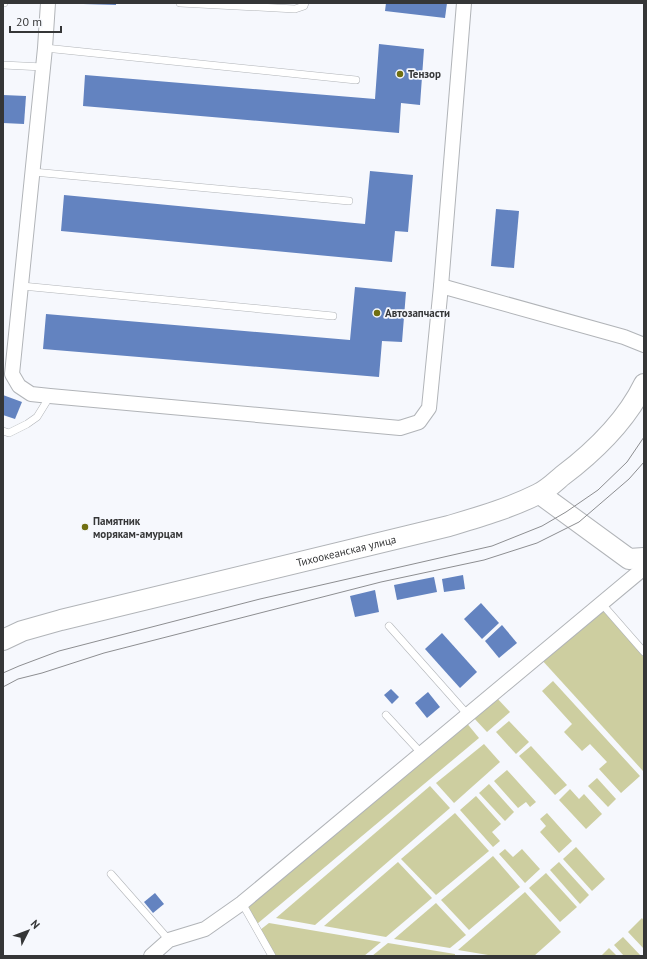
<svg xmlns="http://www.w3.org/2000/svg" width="647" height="959" viewBox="0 0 647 959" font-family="'PT Sans',sans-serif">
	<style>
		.green { fill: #cdcea0 }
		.building { fill: #6383c0 }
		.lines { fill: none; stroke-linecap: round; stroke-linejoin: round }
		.lane-casing { stroke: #b1b4b8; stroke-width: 8 }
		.street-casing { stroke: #b1b4b8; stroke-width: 16 }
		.secondary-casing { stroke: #b1b4b8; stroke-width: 22 }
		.lane { stroke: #fff; stroke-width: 7 }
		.street { stroke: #fff; stroke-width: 14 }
		.secondary { stroke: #fff; stroke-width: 20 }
		.tram { stroke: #8d8e91; stroke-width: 1 }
		.poi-dot { fill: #706f12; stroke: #f6f8fd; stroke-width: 1.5 }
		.labels { text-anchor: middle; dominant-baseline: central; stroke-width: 3.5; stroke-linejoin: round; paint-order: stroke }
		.poi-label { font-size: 11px; font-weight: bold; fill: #353637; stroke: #f6f8fd; text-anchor: start }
		.street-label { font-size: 11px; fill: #353637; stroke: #f6f8fd }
	</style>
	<rect width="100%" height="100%" fill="#f6f8fd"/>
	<g class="green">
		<path d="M602,609L644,657L643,771L541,659Z"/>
		<path d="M553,681L640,776L621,793L599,769L607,762L590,744L582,751L564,732L572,724L542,691Z"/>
		<path d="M495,696L510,712L487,732L472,716Z"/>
		<path d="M465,721L479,738L257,924L246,904Z"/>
		<path d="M509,721L529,742L516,754L496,732Z"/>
		<path d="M484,744L500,762L454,803L436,783Z"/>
		<path d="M531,746L567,785L555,795L519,756Z"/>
		<path d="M507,770L536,802L530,807L526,802L518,808L494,781Z"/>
		<path d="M597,778L616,799L608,807L588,786Z"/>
		<path d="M489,784L514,812L505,821L479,793Z"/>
		<path d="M430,786L450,808L315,925L276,918Z"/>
		<path d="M570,789L579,799L584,794L602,814L586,829L559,800Z"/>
		<path d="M476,796L501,824L492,832L500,841L493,847L460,810Z"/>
		<path d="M455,813L489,851L436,895L401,859Z"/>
		<path d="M547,813L572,841L559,853L540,832L546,826L540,819Z"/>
		<path d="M576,847L605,879L592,891L563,859Z"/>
		<path d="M505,849L513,857L522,849L540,869L525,883L499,854Z"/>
		<path d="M493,856L520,887L469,930L441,900Z"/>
		<path d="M398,862L432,898L386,937L324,926Z"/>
		<path d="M559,862L589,895L580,904L550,870Z"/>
		<path d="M546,873L577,907L560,922L529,888Z"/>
		<path d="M525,892L561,932L534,956H494L458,950Z"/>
		<path d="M436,903L466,935L450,948L394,939Z"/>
		<path d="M642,918L644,921V949L628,932Z"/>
		<path d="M269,923L381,942L364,956H274L260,930Z"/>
		<path d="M623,937L641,956H624L614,945Z"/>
		<path d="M388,943L455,954V956H372Z"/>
		<path d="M609,948L617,956H601Z"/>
	</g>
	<g class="building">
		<path d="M83,3H116V5L83,4Z"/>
		<path d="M386,3H447L445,18L385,11Z"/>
		<path d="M379,44L424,49L420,105L401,103L399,133L83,106L85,75L375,99Z"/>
		<path d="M3,95L26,96L24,124L3,123Z"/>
		<path d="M370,171L413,175L408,232L395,231L392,262L61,231L64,195L365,224Z"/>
		<path d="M496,209L519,211L514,268L491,266Z"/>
		<path d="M355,287L406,292L402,342L382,341L379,377L43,349L46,314L350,340Z"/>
		<path d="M3,395L22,402L15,419L3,415Z"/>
		<path d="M463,575L465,589L444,592L442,579Z"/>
		<path d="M434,577L437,592L397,600L394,585Z"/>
		<path d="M375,590L379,612L355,617L350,596Z"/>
		<path d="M481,603L499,623L482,639L464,619Z"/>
		<path d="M502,625L517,643L499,658L485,641Z"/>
		<path d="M442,633L477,672L460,688L425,649Z"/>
		<path d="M391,689L399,697L392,704L384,695Z"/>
		<path d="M428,692L440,707L427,718L415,703Z"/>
		<path d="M155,893L164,904L153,913L144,902Z"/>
	</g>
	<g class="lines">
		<g class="lane-casing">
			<g id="lane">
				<path d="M3,3H4"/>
				<path d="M180,3L295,9L304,6L305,3"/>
				<path d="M45,48L356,80"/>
				<path d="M3,65L43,67"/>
				<path d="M33,172L349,201"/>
				<path d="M22,286L333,316"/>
				<path d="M3,431L9,433L27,424L37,417L50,396"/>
				<path d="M602,604L644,652"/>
				<path d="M389,626L468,715"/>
				<path d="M386,715L422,754"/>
				<path d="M111,874L169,940"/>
				<path d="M242,903L272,956"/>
			</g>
		</g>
		<g class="street-casing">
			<g id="street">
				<path d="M48,3L45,48L12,374L19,386L31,394L50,396L400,428L419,422L429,408L441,286L464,3"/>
				<path d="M441,286L624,337L644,345"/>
				<path d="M151,956L169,940L205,929L242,903L644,568"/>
			</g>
		</g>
		<g class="secondary-casing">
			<g id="secondary">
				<path d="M540,494L629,559L644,558"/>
				<path id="s1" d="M3,640L22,631L61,620L449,526C479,517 510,508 538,494C547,490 555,482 562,476C595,451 626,421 644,384"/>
			</g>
		</g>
		<use href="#lane" class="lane"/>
		<use href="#street" class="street"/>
		<use href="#secondary" class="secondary"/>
		<g class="tram">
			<path d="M3,673L19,666L59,651L260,599L492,546L542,526L566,512L598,490L627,462L644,437"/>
			<path d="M3,687L18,679L42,673L104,653L381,582L484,560L537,543L579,522L629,479L644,462"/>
		</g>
	</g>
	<g class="poi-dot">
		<circle cx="400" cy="74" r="4"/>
		<circle cx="377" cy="313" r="4"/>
		<circle cx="85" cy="527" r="4"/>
	</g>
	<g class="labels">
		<g class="poi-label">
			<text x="408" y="74">Тензор</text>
			<text x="385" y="313">Автозапчасти</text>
			<text x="93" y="521">Памятник<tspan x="93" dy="13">морякам-амурцам</tspan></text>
		</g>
		<g class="street-label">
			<text stroke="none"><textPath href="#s1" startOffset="355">Тихоокеанская улица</textPath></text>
		</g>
	</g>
	<rect width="647" height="959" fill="none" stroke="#353637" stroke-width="8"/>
	<g transform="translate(28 931) rotate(48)" stroke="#f6f8fd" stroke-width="3" paint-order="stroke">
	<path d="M0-3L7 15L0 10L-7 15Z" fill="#353637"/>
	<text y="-6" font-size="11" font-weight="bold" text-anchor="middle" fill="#353637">N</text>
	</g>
	<path d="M10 26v6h51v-6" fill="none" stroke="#353637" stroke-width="2"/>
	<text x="16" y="26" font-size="12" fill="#353637" stroke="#f6f8fd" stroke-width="3" paint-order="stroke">20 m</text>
</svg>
